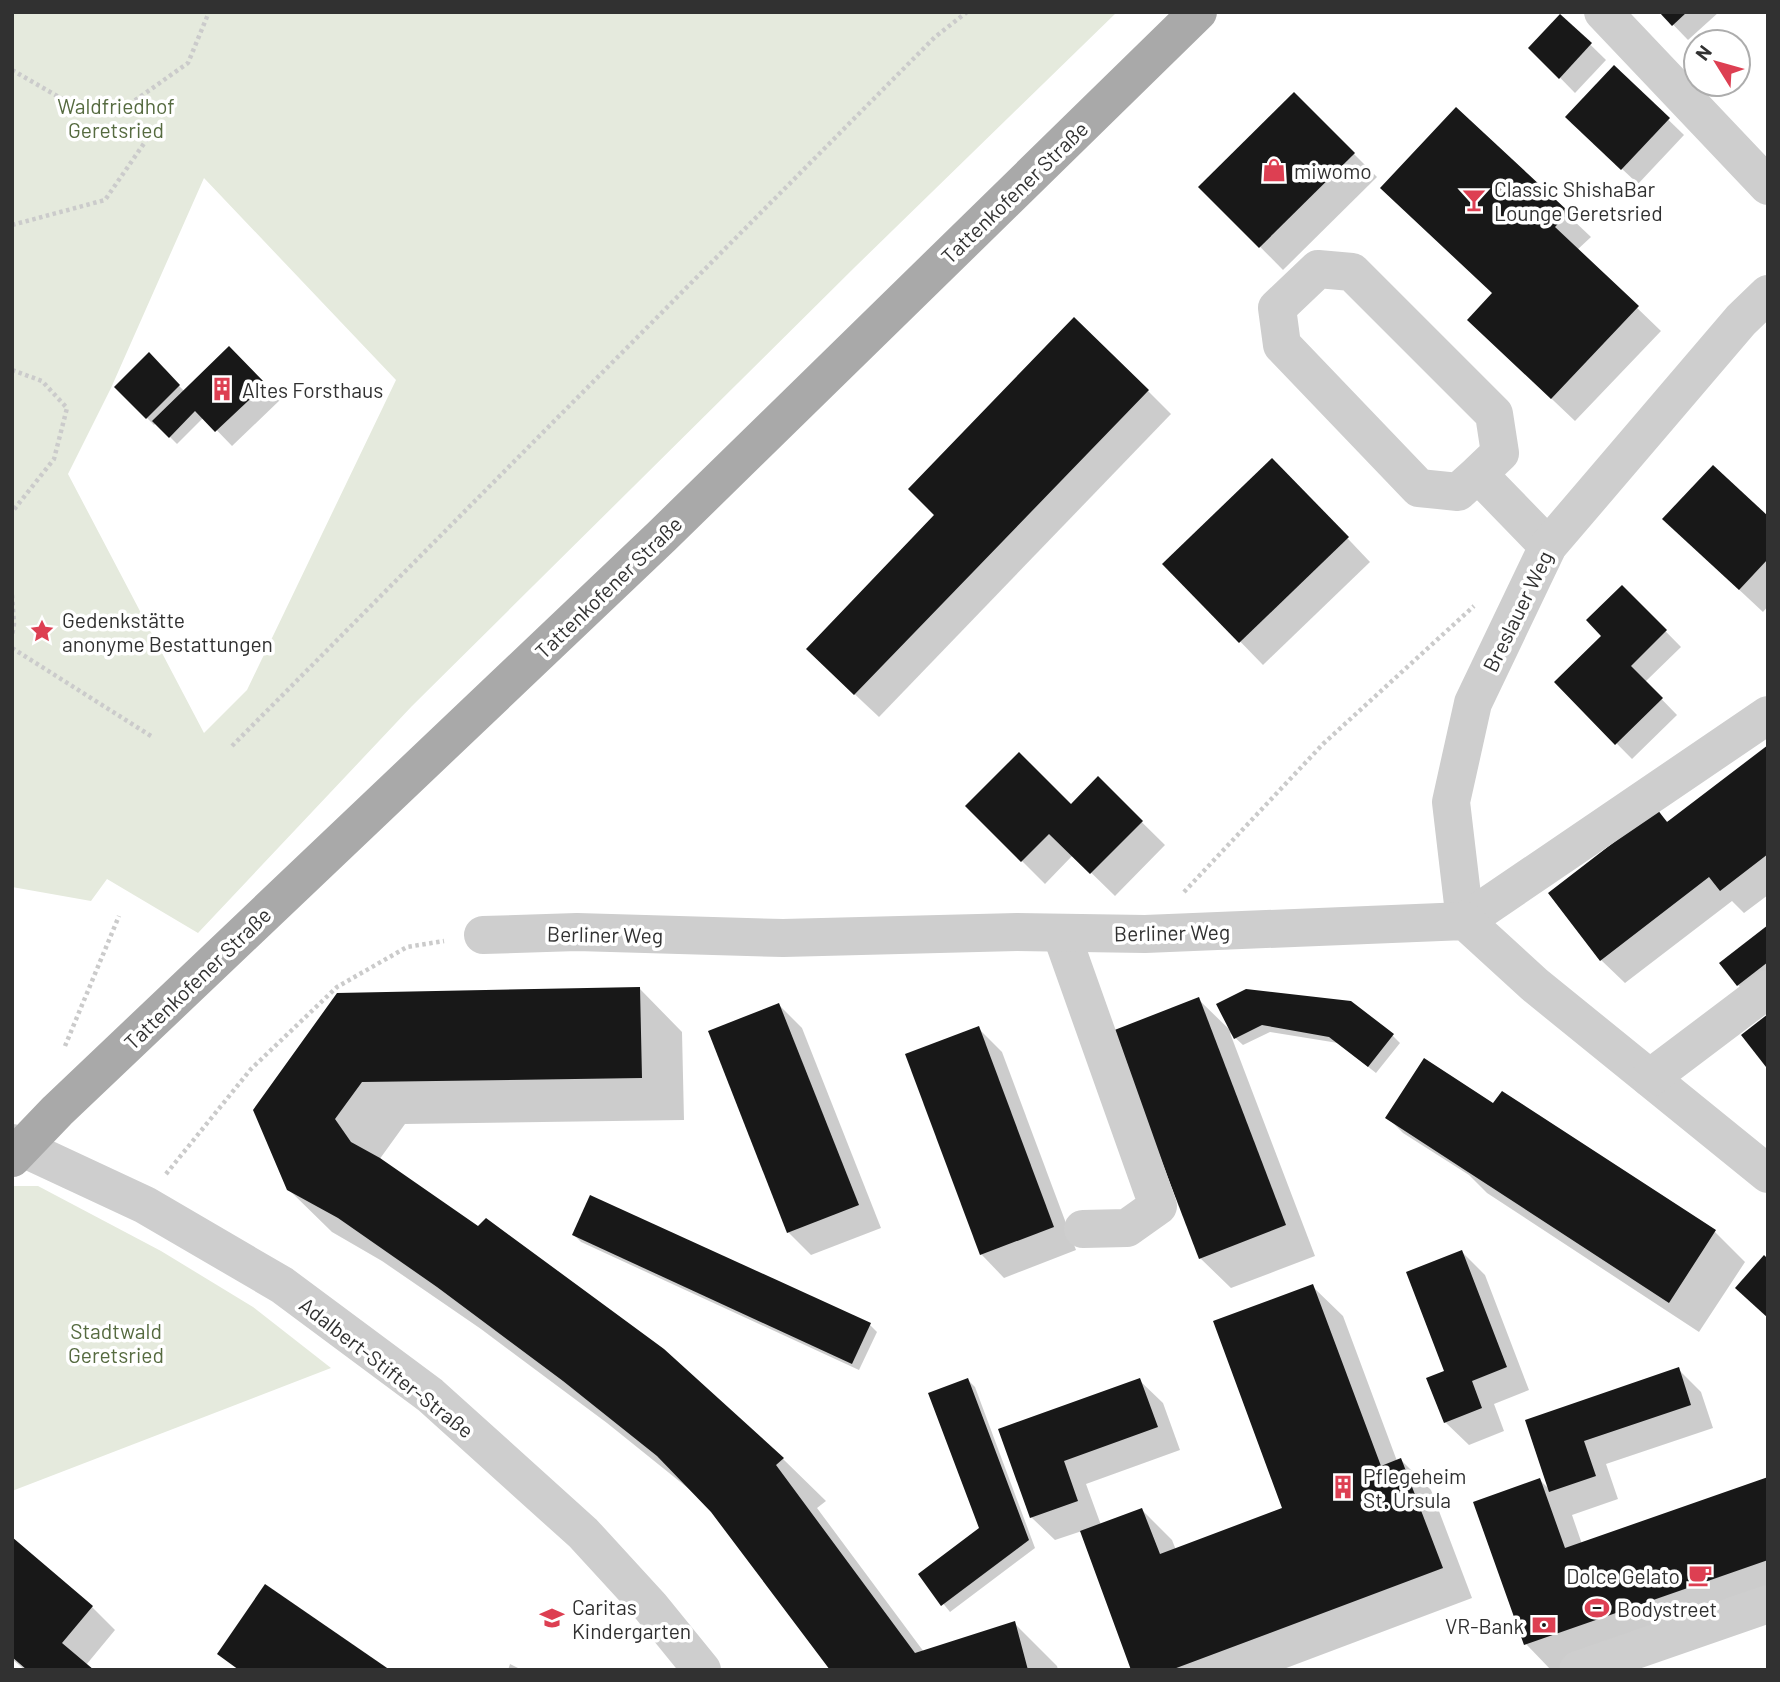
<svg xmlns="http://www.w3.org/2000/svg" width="1780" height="1682" viewBox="0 0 1780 1682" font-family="Barlow,sans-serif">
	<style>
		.green { fill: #e5eadd; fill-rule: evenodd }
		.shadow { fill: #0003 }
		.building { fill: #181818 }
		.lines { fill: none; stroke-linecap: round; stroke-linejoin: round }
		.path { stroke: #cbcbcb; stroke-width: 4.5; stroke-dasharray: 3.5 3.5; stroke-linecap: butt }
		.minor { stroke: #cecece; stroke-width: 38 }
		.major { stroke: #a9a9a9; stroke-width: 38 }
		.labels { text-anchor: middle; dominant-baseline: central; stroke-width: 7; stroke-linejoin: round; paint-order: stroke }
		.park-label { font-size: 21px; fill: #566b40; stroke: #fff }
		.poi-label { font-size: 21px; fill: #313131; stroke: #fff; text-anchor: start }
		.street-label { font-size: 21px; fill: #313131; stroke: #fff }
	</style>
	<rect width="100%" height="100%" fill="#fff"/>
	<g class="green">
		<path d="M12,12H1117L855,267L412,706L198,933L107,879L91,901L12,887ZM204,178L396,380L247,690L204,733L68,474L111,388Z"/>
		<path d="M12,1186H38L161,1251L253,1307L331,1368L12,1491Z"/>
	</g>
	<g class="shadow">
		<path d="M1661,12H1719L1688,40Z"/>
		<path d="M1561,16L1606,60L1575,93L1531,48Z"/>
		<path d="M1614,67L1684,135L1638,184L1583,132Z"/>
		<path d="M1294,94L1377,177L1283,270L1201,187Z"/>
		<path d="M1456,109L1591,237L1577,250L1661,331L1575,421L1493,343L1494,294Z"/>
		<path d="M229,348L280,400L232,446L204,417L177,444L156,423L154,425L116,387L149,355L184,391Z"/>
		<path d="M1148,391L1171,414L879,717L831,672Z"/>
		<path d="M1295,483L1370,562L1263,665L1165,564Z"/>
		<path d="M1768,519V606L1763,612L1688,542Z"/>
		<path d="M1622,587L1681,647L1645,682L1677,715L1632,759L1556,682L1604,636Z"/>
		<path d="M1768,747V895L1744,913L1732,901L1625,983L1601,960L1550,894L1657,812L1669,823Z"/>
		<path d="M1098,779L1165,845L1115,896L1073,855L1045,884L967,806H1071Z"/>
		<path d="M1768,927V975L1745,992L1738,985Z"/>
		<path d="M640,989L682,1032L684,1120L405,1124L379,1160L663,1350L783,1459L826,1501L817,1508L924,1652L1014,1623L1057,1666L1058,1670H832L712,1511L694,1493L607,1423L481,1329L382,1261L332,1232L288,1189L255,1110Z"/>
		<path d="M1198,999L1232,1032L1219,1005L1393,1036L1400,1043L1376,1073L1338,1043L1270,1032L1243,1045L1230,1033L1315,1256L1231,1288L1200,1258Z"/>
		<path d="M779,1005L802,1028L881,1228L811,1255L788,1232Z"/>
		<path d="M979,1029L1002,1052L1076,1250L1004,1278L981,1254Z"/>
		<path d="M1387,1117L1715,1232L1745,1262L1699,1332L1487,1193L1469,1175L1403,1133Z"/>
		<path d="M574,1235L870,1325L877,1332L859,1370L581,1242Z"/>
		<path d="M1462,1252L1485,1275L1529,1390L1494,1404L1504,1431L1469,1445L1445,1422L1447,1372Z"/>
		<path d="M1312,1286L1343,1316L1397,1461L1401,1460L1431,1490L1472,1598L1281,1670H1133L1082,1531L1055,1540L1031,1517L1001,1430L1139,1380L1163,1403L1180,1450L1086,1484L1101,1525L1142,1510L1172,1540L1176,1550L1284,1509Z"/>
		<path d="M1678,1369L1701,1392L1713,1428L1606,1464L1618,1499L1572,1515L1582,1544L1768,1479V1600L1570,1670H1551L1526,1644L1540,1480L1551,1491L1527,1421Z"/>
		<path d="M968,1380L975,1387L1035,1548L950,1612L920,1575L981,1529Z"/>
		<path d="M12,1539L92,1607L115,1630L86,1665L91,1670H25L12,1659Z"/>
		<path d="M510,1664L522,1670H508Z"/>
	</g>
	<g class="building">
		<path d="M1659,12H1687L1672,26Z"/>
		<path d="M1560,14L1592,43L1559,79L1528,48Z"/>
		<path d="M1614,65L1670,118L1621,170L1565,117Z"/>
		<path d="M1294,92L1355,153L1259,248L1198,187Z"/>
		<path d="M1456,107L1569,212L1555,227L1639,306L1551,399L1467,320L1492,293L1380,188Z"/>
		<path d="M1074,317L1149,390L854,695L806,649L934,515L908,489Z"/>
		<path d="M229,346L266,384L215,432L195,411L169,438L152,421Z"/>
		<path d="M149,352L180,385L146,419L114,387Z"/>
		<path d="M1272,458L1349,537L1239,643L1162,564Z"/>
		<path d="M1713,465L1768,516V559L1739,590L1662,519Z"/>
		<path d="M1622,585L1667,630L1631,666L1663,698L1615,745L1554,682L1601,636L1586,620Z"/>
		<path d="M1768,745V854L1720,891L1709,877L1600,961L1548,893L1657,809L1667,822Z"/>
		<path d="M1019,752L1071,804L1098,776L1143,821L1090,874L1049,834L1021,862L965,806Z"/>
		<path d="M1768,925V962L1737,986L1719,963Z"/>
		<path d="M640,987L642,1078L362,1082L335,1119L351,1142L380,1158L478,1226L486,1218L664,1349L784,1458L776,1465L915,1653L1015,1621L1028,1670H830L711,1512L657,1456L563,1381L437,1287L338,1218L287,1190L253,1110L337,993Z"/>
		<path d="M1246,989L1351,1001L1394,1034L1368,1067L1329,1037L1262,1025L1234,1039L1216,1004Z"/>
		<path d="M1199,997L1286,1225L1199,1259L1112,1031Z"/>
		<path d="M779,1003L859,1205L787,1233L708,1031Z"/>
		<path d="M1768,1014V1065L1766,1067L1741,1035Z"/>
		<path d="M979,1026L1054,1227L980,1255L905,1054Z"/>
		<path d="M1424,1058L1493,1103L1502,1091L1716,1230L1669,1303L1385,1118Z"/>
		<path d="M590,1195L871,1323L852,1364L572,1235Z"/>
		<path d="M1462,1250L1507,1367L1472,1381L1482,1408L1444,1423L1426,1378L1444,1371L1406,1272Z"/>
		<path d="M1764,1255L1768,1259V1318L1735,1288Z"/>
		<path d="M1313,1284L1381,1466L1401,1458L1443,1568L1171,1670H1131L1080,1531L1142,1508L1160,1554L1282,1508L1213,1321Z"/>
		<path d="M1679,1367L1691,1405L1584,1441L1596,1476L1549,1492L1525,1420Z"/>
		<path d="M968,1378L1029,1540L941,1606L918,1574L979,1528L928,1393Z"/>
		<path d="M1140,1378L1158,1427L1064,1461L1078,1501L1030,1518L998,1429Z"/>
		<path d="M1768,1477V1560L1524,1645L1473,1502L1540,1478L1565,1548Z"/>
		<path d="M12,1537L93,1606L62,1643L94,1670H27L12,1657Z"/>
		<path d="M265,1584L390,1670H239L217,1654Z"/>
	</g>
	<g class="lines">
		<g class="path">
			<path d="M12,70L64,100L127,106L188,63L209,12"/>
			<path d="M12,225L105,200L154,129"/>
			<path d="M12,370L42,381L67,408L54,459L12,512"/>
			<path d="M12,595L14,624L12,636"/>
			<path d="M12,648L151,736"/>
			<path d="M232,746L935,37L967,12"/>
			<path d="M1184,892L1323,744L1474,606"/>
			<path d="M65,1046L119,916"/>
			<path d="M166,1174L251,1069L337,987L407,947L444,941"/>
		</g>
		<g class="minor">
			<path d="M1603,12L1768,186"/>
			<path d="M1478,474L1458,492L1419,488L1282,345L1277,308L1318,269L1352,272L1494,414L1500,453L1478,474L1548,546"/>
			<path d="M1465,921L1451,802L1473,703L1548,546L1741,320L1768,294"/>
			<path d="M1465,921L1768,715"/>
			<path d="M1061,933L1158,1206L1127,1228L1083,1229"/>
			<path d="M483,935L577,932L783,938L1017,932L1145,934L1465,921L1535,985L1768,1174"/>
			<path d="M1650,1078L1768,989"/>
			<path d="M12,1143L145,1205L282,1285L430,1395L583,1533L650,1606L702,1670"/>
			<path d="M1578,1670L1768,1604"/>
		</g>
		<path class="major" d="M12,1158L57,1111L662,536L1198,12"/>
	</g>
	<defs>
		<g id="shop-bare" transform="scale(1.89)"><path d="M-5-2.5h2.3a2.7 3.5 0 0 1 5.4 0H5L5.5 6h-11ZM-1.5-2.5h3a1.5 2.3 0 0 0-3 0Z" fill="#dd3f52" stroke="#fff" stroke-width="2.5" paint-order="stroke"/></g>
		<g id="bar-bare" transform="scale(1.89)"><path d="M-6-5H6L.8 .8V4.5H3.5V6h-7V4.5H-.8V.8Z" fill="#dd3f52" stroke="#fff" stroke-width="2.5" paint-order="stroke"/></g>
		<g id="building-bare" transform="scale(1.89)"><path d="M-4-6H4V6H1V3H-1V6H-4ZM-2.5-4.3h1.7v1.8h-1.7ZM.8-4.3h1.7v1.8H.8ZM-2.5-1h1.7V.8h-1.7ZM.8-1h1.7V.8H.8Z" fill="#dd3f52" stroke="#fff" stroke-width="2.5" paint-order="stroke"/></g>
		<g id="sight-bare" transform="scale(1.89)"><path d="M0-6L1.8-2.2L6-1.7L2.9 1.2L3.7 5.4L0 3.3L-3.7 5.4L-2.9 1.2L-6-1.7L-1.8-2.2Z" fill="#dd3f52" stroke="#fff" stroke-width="2.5" paint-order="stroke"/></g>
		<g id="cafe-bare" transform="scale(1.89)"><path d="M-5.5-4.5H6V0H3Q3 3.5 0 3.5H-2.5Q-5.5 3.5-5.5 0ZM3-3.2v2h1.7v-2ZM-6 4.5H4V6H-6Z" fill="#dd3f52" stroke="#fff" stroke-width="2.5" paint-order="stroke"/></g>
		<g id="stadium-bare" transform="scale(1.89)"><path d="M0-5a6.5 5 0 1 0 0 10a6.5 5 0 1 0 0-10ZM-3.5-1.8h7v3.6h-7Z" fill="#dd3f52" stroke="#fff" stroke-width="2.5" paint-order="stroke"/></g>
		<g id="school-bare" transform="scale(1.89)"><path d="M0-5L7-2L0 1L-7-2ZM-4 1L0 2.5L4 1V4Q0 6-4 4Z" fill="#dd3f52" stroke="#fff" stroke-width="2.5" paint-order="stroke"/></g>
		<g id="bank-bare" transform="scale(1.89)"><path d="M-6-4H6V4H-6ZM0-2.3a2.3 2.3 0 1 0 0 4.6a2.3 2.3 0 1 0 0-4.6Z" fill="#dd3f52" stroke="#fff" stroke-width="2.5" paint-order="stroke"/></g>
	</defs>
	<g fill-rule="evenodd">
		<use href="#shop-bare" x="1274" y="170"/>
		<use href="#bar-bare" x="1474" y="200"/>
		<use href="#building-bare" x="222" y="389"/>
		<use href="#sight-bare" x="42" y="631"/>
		<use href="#building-bare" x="1343" y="1487"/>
		<use href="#cafe-bare" x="1700" y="1575"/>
		<use href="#stadium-bare" x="1597" y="1608"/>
		<use href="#school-bare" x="552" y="1618"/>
		<use href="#bank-bare" x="1544" y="1625"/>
	</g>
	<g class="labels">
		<g class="park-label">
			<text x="116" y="105">Waldfriedhof<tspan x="116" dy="24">Geretsried</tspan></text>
			<text x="116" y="1330">Stadtwald<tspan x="116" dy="24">Geretsried</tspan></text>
		</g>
		<g class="poi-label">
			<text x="1294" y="170">miwomo</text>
			<text x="1494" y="188">Classic ShishaBar<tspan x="1494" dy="24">Lounge Geretsried</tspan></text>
			<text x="242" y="389">Altes Forsthaus</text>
			<text x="62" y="619">Gedenkstätte<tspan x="62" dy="24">anonyme Bestattungen</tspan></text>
			<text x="1363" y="1475">Pflegeheim<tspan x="1363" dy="24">St. Ursula</tspan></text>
			<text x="1680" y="1575" text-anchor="end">Dolce Gelato</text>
			<text x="572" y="1606">Caritas<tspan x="572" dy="24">Kindergarten</tspan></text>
			<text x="1617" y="1608">Bodystreet</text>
			<text x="1524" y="1625" text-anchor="end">VR-Bank</text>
		</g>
		<g class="street-label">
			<text transform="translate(1014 192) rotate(-44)">Tattenkofener Straße</text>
			<text transform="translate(608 587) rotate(-44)">Tattenkofener Straße</text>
			<text transform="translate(1517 611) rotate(-64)">Breslauer Weg</text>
			<text transform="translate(1172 932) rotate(-1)">Berliner Weg</text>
			<text transform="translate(605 934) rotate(1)">Berliner Weg</text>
			<text transform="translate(197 978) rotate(-44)">Tattenkofener Straße</text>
			<text transform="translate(387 1367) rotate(38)">Adalbert-Stifter-Straße</text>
		</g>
	</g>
	<rect width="1780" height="1682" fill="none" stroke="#313131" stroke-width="28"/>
	<g transform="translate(1717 63) rotate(307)"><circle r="33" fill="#ffffff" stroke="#adadad" stroke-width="2"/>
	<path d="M0-5L12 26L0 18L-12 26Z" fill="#dd3f52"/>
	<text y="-10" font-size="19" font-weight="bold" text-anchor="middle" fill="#313131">N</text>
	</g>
</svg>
